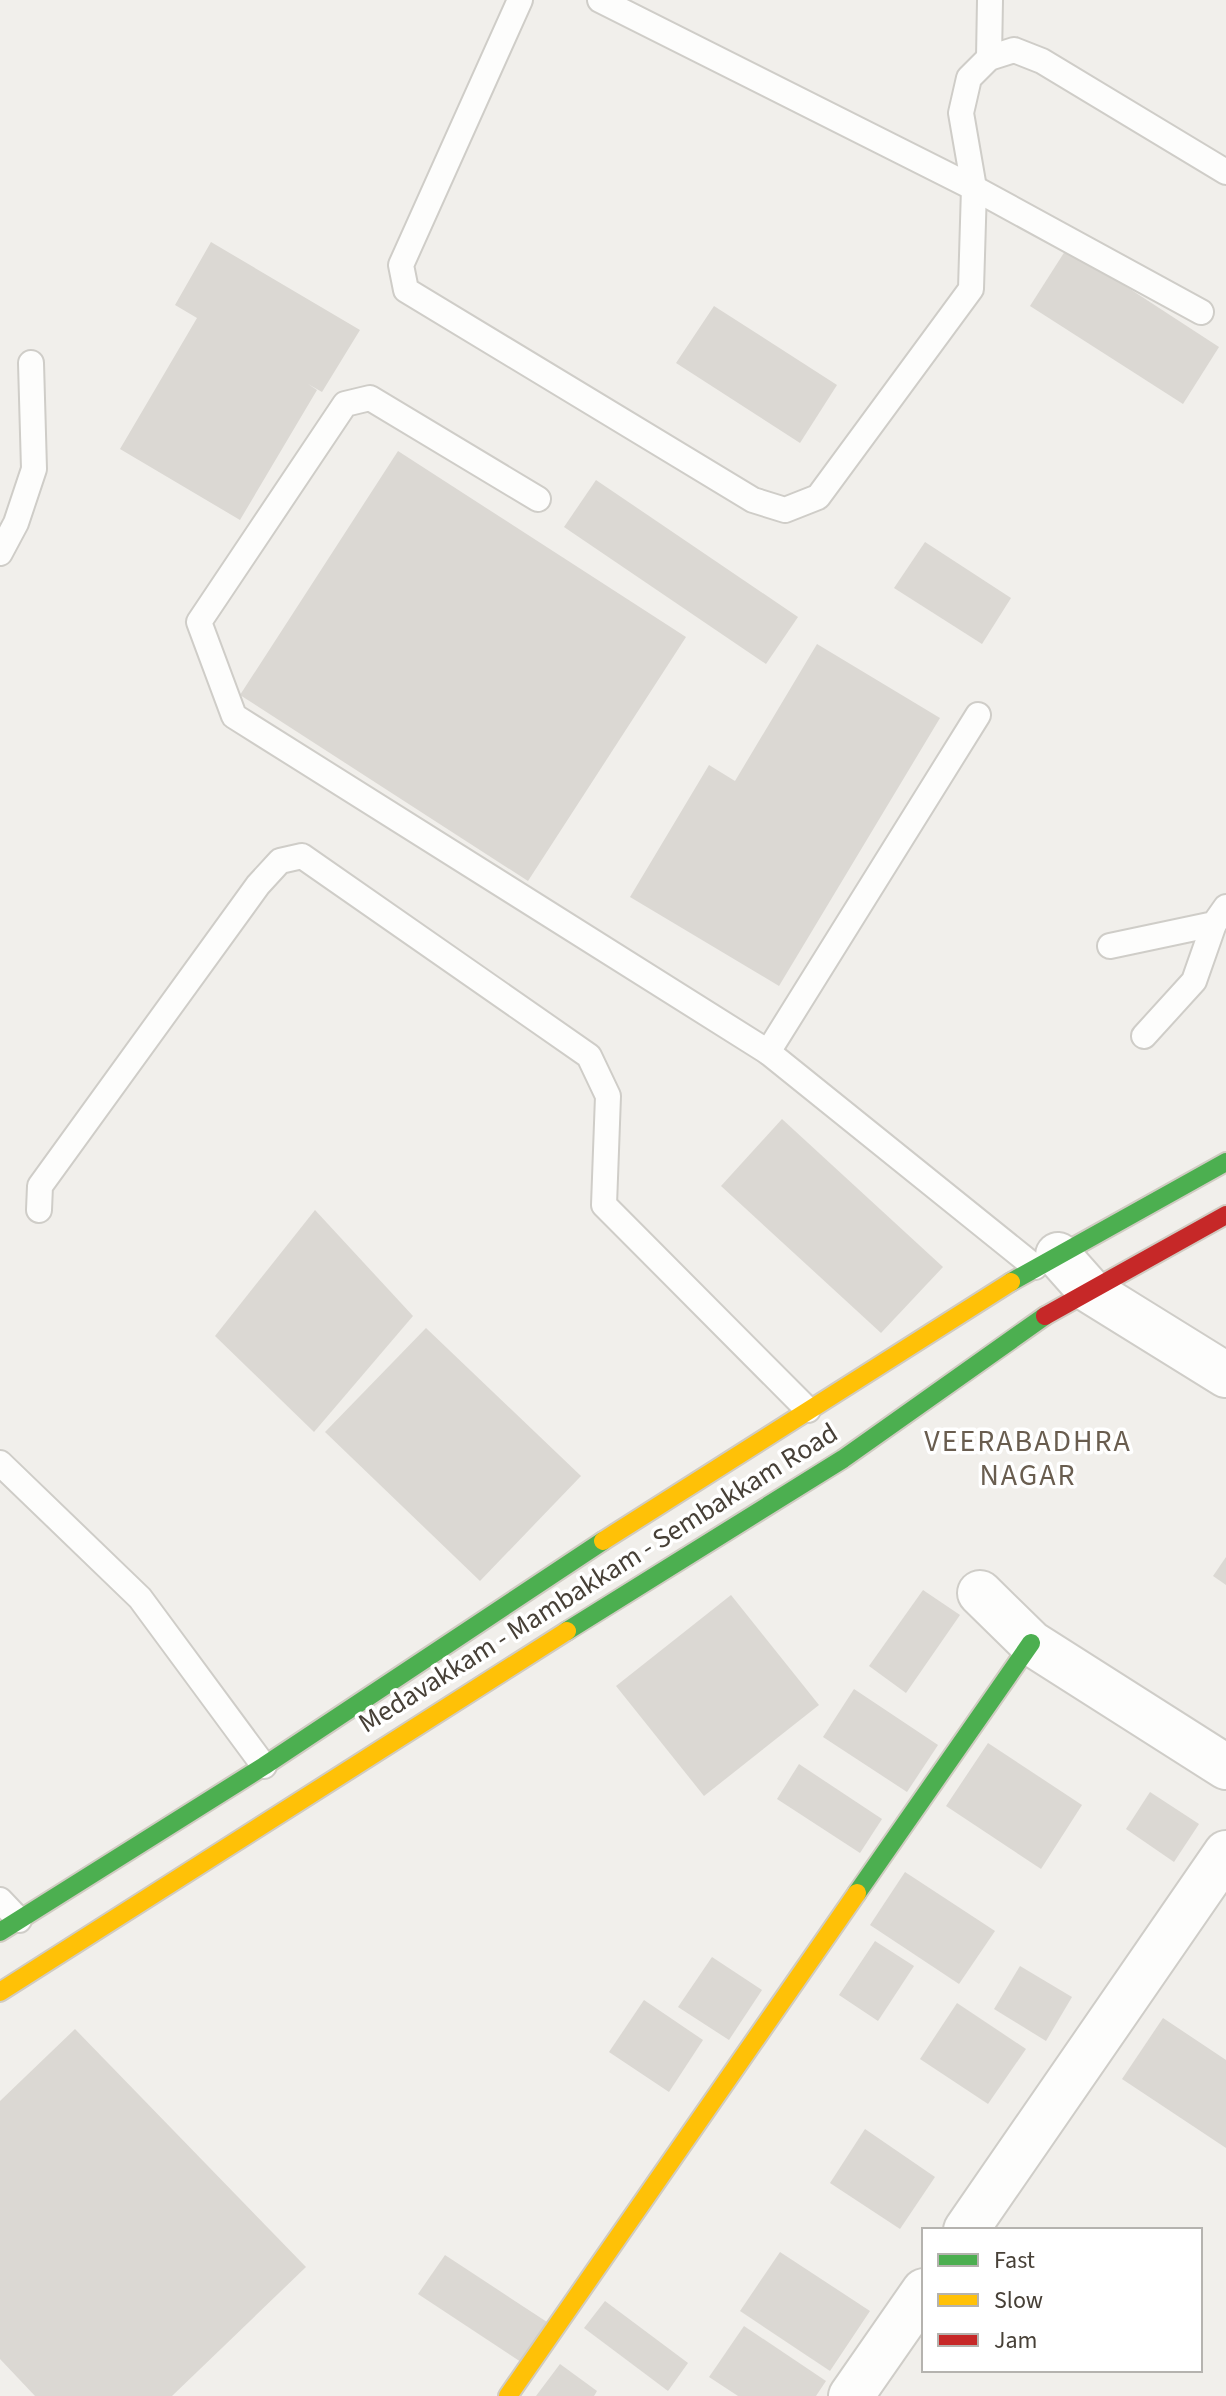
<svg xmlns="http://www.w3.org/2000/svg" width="1226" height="2396" viewBox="0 0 1226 2396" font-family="'Source Sans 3',sans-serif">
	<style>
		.building { fill: #dbd8d3 }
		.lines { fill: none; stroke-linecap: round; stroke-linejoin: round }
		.lane-casing { stroke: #cfcdc8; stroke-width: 28 }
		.street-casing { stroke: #cfcdc8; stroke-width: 48 }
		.fast-casing { stroke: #d0cbc2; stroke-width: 22 }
		.slow-casing { stroke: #d0cbc2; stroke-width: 22 }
		.jam-casing { stroke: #d0cbc2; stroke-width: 22 }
		.lane { stroke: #fdfdfc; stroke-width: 24 }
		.street { stroke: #fdfdfc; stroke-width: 44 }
		.fast { stroke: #4caf50; stroke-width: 18 }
		.slow { stroke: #ffc107; stroke-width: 18 }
		.jam { stroke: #c62828; stroke-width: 18 }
		.labels { text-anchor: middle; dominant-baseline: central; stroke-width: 7; stroke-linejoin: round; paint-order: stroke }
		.street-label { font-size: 28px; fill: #474037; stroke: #fff }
		.neighbourhood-label { font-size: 30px; letter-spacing: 2px; fill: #695d4f; stroke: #fff }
	</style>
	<rect width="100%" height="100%" fill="#f1efeb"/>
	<g class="building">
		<path d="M211,242L360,330L322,392L308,384L317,390L240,520L120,449L197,318L175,305Z"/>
		<path d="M1067,248L1219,347L1183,404L1030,306Z"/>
		<path d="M714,306L837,385L800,443L676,363Z"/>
		<path d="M398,451L686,637L528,881L240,695Z"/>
		<path d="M596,480L798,617L766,664L564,527Z"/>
		<path d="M925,542L1011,598L982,644L894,588Z"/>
		<path d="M817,644L940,718L779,986L630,897L709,765L735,781Z"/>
		<path d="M782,1119L943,1267L881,1333L721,1186Z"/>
		<path d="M315,1210L413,1316L314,1432L215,1336Z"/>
		<path d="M426,1328L581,1476L480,1581L325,1432Z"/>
		<path d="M1226,1557V1585L1213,1576Z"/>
		<path d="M923,1590L960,1615L906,1693L869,1666Z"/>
		<path d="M731,1595L819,1705L704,1796L616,1686Z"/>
		<path d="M854,1689L938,1745L907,1792L823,1737Z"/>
		<path d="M988,1743L1082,1805L1041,1869L946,1806Z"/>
		<path d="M799,1764L882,1819L860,1853L777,1799Z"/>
		<path d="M1150,1792L1199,1824L1174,1862L1126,1829Z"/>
		<path d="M905,1872L995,1931L959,1984L870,1925Z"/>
		<path d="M875,1941L914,1966L878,2021L839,1995Z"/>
		<path d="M712,1957L762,1990L729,2040L678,2007Z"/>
		<path d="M1020,1966L1072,1997L1046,2041L994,2009Z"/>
		<path d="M644,2000L703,2040L669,2092L609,2052Z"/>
		<path d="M957,2003L1026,2049L988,2104L920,2059Z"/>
		<path d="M1163,2018L1226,2060V2148L1122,2079Z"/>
		<path d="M75,2029L306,2267L172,2396H35L0,2359V2101Z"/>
		<path d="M865,2129L935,2177L900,2229L830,2183Z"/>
		<path d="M780,2252L870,2311L830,2371L740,2311Z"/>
		<path d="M445,2255L547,2322L521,2362L418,2294Z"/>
		<path d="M605,2301L688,2363L668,2391L584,2328Z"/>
		<path d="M744,2326L826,2381L816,2396H738L709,2377Z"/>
		<path d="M560,2364L597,2391L594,2396H536Z"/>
	</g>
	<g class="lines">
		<g class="lane-casing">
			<g id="lane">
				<path d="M520,0L401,265L406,290L753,500L785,510L818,497L971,289L974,188L961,113L969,78L989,58L1014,50L1042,61L1226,172"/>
				<path d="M600,0L974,188L1201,312"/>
				<path d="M989,58L990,0"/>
				<path d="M538,499L370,398L345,404L199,622L234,716L768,1052L1035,1267"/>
				<path d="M0,553L16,523L34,469L31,363"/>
				<path d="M1110,946L1214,924L1226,907"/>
				<path d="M1144,1036L1194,981L1214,924"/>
				<path d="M768,1052L978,715"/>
				<path d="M39,1210L40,1186L258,885L280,861L302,856L589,1056L608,1096L604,1205L808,1410"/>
				<path d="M0,1463L140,1598L264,1766"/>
				<path d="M0,1900L19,1920"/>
			</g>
		</g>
		<g class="street-casing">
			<g id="street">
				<path d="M1058,1255L1089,1290L1226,1375"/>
				<path d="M980,1593L1031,1643L1226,1767"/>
				<path d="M966,2230L1226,1853"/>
				<path d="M851,2396L924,2291"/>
			</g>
		</g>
		<g class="fast-casing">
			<g id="fast">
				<path d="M1011,1282L1226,1162"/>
				<path d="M567,1631L843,1459L1045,1316"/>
				<path d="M857,1893L1031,1643"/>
				<path d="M0,1932L264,1766L603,1541"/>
			</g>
		</g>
		<g class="slow-casing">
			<g id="slow">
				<path d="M603,1541L1011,1282"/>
				<path d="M0,1992L567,1631"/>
				<path d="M508,2396L857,1893"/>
			</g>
		</g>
		<g class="jam-casing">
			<path id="jam" d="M1045,1316L1226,1215"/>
		</g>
		<use href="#lane" class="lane"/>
		<use href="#street" class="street"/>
		<use href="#fast" class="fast"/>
		<use href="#slow" class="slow"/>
		<use href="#jam" class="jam"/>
	</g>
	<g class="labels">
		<g class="street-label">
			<text transform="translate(598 1578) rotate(-32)">Medavakkam - Mambakkam - Sembakkam Road</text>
		</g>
		<g class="neighbourhood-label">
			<text x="1028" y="1441">VEERABADHRA<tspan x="1028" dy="34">NAGAR</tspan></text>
		</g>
	</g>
	<rect x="922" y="2228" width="280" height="144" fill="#ffffff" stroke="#b5b3af" stroke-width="2"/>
	<rect x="938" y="2254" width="40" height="12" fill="#4caf50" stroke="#b5b3af" stroke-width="2"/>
	<text x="994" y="2268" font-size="24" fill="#474037">Fast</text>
	<rect x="938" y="2294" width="40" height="12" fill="#ffc107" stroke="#b5b3af" stroke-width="2"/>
	<text x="994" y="2308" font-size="24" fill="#474037">Slow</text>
	<rect x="938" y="2334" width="40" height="12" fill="#c62828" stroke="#b5b3af" stroke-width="2"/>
	<text x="994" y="2348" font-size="24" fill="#474037">Jam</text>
</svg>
